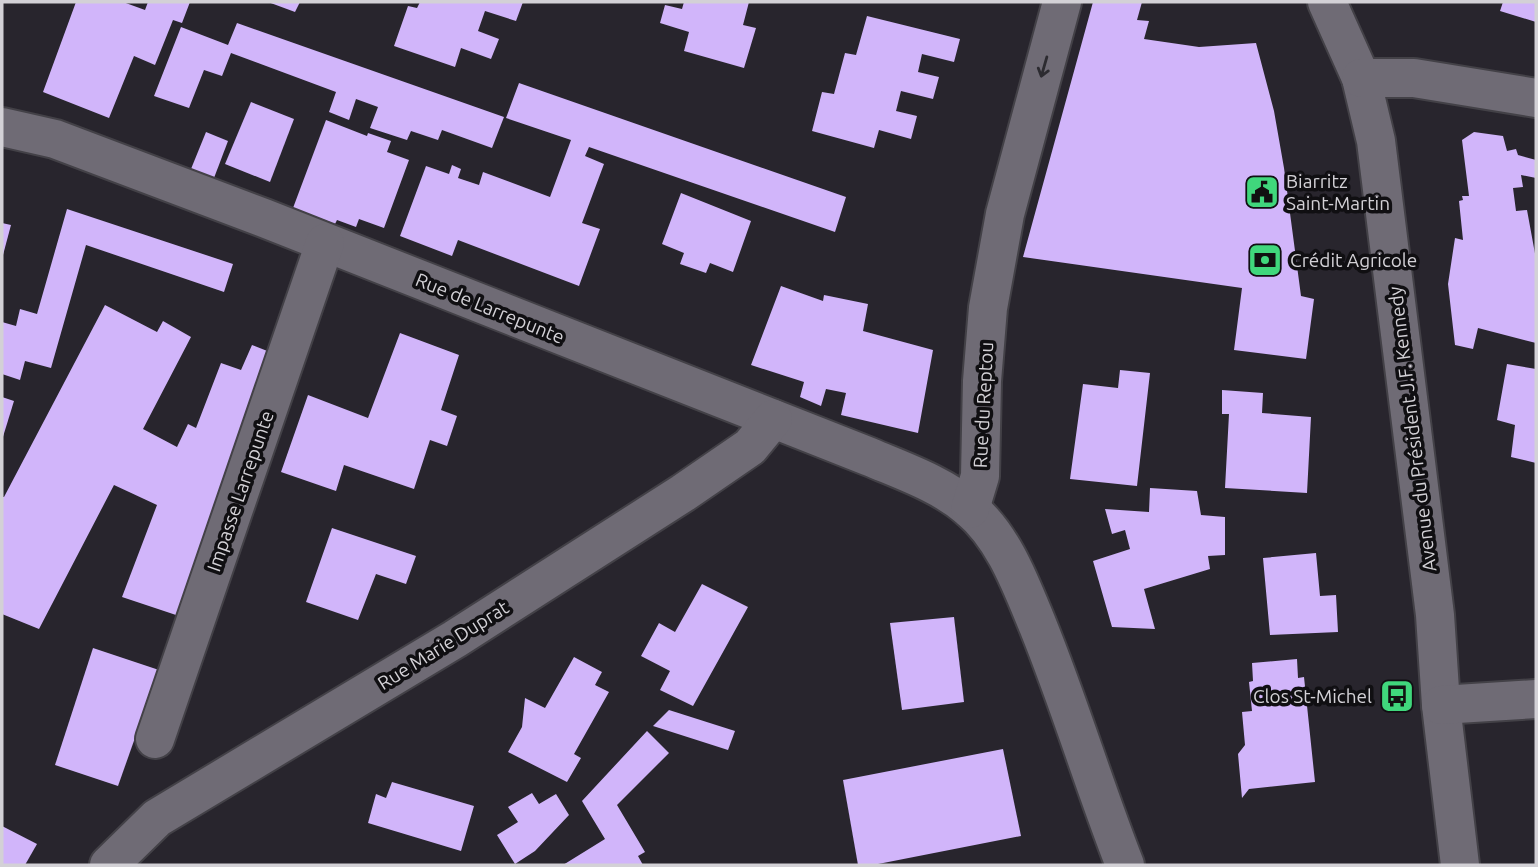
<svg xmlns="http://www.w3.org/2000/svg" width="1538" height="867" viewBox="0 0 1538 867" font-family="Ubuntu,sans-serif">
	<style>
		.building { fill: #d1b5fa }
		.lines { fill: none; stroke-linecap: round; stroke-linejoin: round }
		.minor-casing { stroke: #434147; stroke-width: 42 }
		.minor { stroke: #6f6b75; stroke-width: 38 }
		.oneway { stroke: #2c2b30 }
		.labels { text-anchor: middle; dominant-baseline: central; stroke-width: 7; stroke-linejoin: round; paint-order: stroke }
		.poi-label { font-size: 19px; fill: #d3d1d6; stroke: #100f12; text-anchor: start }
		.street-label { font-size: 19px; fill: #d3d1d6; stroke: #100f12 }
	</style>
	<rect width="100%" height="100%" fill="#28252d"/>
	<g class="building">
		<path d="M76,2H123L145,10L148,2H190L182,23L173,20L155,65L134,56L109,118L43,92Z"/>
		<path d="M268,2H300L295,12Z"/>
		<path d="M420,2H523L516,21L485,11L478,31L499,39L491,59L461,48L455,67L394,46L408,6L417,8Z"/>
		<path d="M684,2H749L743,25L756,28L744,68L684,51L689,32L660,23L665,5L682,9Z"/>
		<path d="M1093,2H1142L1137,20L1149,21L1144,39L1199,47L1256,43L1274,111L1284,168L1301,296L1314,299L1306,359L1234,350L1242,288L1023,257Z"/>
		<path d="M1503,2H1536V22L1500,11Z"/>
		<path d="M867,16L960,39L954,62L922,54L918,72L939,77L933,99L901,91L896,111L917,116L911,139L879,130L874,148L812,131L822,92L834,94L845,53L856,55Z"/>
		<path d="M237,23L504,117L492,148L442,130L438,140L411,131L407,140L370,128L378,107L356,99L349,120L329,112L336,92L231,53L222,76L204,70L189,108L154,96L181,27L228,45Z"/>
		<path d="M519,83L846,197L835,232L589,147L585,156L604,164L582,223L600,229L579,286L458,240L452,256L400,236L426,166L449,174L452,165L461,169L458,178L479,185L483,172L550,197L571,140L506,118Z"/>
		<path d="M251,102L294,119L270,182L225,164Z"/>
		<path d="M326,120L367,136L368,133L391,141L387,152L409,160L384,228L359,219L356,227L337,220L335,224L293,208Z"/>
		<path d="M206,132L228,141L214,178L191,169Z"/>
		<path d="M1474,132L1503,136L1507,151L1516,149L1518,155L1536,160V178L1521,175L1523,187L1513,188L1516,211L1527,210L1536,259V343L1478,328L1473,349L1455,345L1448,284L1455,238L1463,240L1459,201L1463,200L1462,196H1469L1462,140Z"/>
		<path d="M681,193L751,221L733,272L710,263L706,273L680,264L684,253L662,244Z"/>
		<path d="M67,209L233,264L224,292L86,245L51,368L25,361L20,380L2,374V322L16,326L20,309L37,314Z"/>
		<path d="M2,223L11,225L3,255H2Z"/>
		<path d="M781,286L823,301L824,295L868,304L863,331L933,350L918,433L841,415L846,393L826,389L821,406L800,397L804,382L751,365Z"/>
		<path d="M105,305L157,332L163,321L191,337L143,429L177,447L188,424L196,428L221,363L241,370L252,345L280,356L182,617L122,597L157,505L114,485L39,629L2,614V497H4Z"/>
		<path d="M400,333L459,355L441,410L457,416L447,446L430,440L414,489L344,465L336,491L281,472L308,395L368,418Z"/>
		<path d="M1507,364L1536,369V463L1511,457L1515,425L1497,420Z"/>
		<path d="M1120,370L1150,373L1137,486L1070,479L1083,384L1118,388Z"/>
		<path d="M1222,390L1263,393L1262,413L1311,417L1307,493L1225,488L1229,414H1222Z"/>
		<path d="M2,397L14,401L2,440Z"/>
		<path d="M1150,488L1197,491L1201,515L1225,517V555L1208,556L1210,569L1144,589L1155,629L1112,627L1093,561L1130,549L1125,530L1112,534L1105,509L1149,512Z"/>
		<path d="M332,528L416,556L406,584L376,574L358,620L306,602Z"/>
		<path d="M1316,553L1320,596L1336,595L1338,632L1270,635L1263,558Z"/>
		<path d="M702,584L748,607L693,706L660,690L670,671L641,656L659,623L675,632Z"/>
		<path d="M954,617L964,702L902,710L890,623Z"/>
		<path d="M93,648L159,670L118,786L55,765Z"/>
		<path d="M574,657L602,672L595,685L609,692L574,754L581,758L567,782L508,752L522,727L525,698L545,708Z"/>
		<path d="M1297,659L1298,678L1304,677L1315,782L1249,789L1242,798L1238,754L1245,745L1242,712L1252,711L1249,682L1253,681L1252,663Z"/>
		<path d="M669,710L735,731L728,750L653,726Z"/>
		<path d="M647,731L669,753L617,805L645,852L638,856L643,865H563L605,839L582,801Z"/>
		<path d="M1003,749L1021,836L873,865H858L843,780Z"/>
		<path d="M392,782L474,806L461,851L368,823L376,794L386,798Z"/>
		<path d="M532,793L539,804L556,794L569,815L535,851L515,864L497,835L518,822L508,807Z"/>
		<path d="M2,826L37,844L25,865H2Z"/>
	</g>
	<g class="lines">
		<g class="minor-casing">
			<g id="minor">
				<path d="M1327,2L1361,78L1376,141L1435,615L1441,705L1460,865"/>
				<path d="M1361,78H1414L1536,98"/>
				<path d="M2,127L55,139L264,218L870,457C903,471 941,484 969,508C1004,537 1021,585 1038,626C1070,705 1094,786 1125,865"/>
				<path d="M970,509L980,476L982,381L988,308L1005,214L1062,2"/>
				<path d="M1441,705L1536,699"/>
				<path d="M155,739L325,243"/>
				<path d="M109,865L157,818L455,639L683,493L750,447L773,419"/>
			</g>
		</g>
		<use href="#minor" class="minor"/>
	</g>
	<defs><path id="oneway-shaft" d="M-6 0H5M1.5-3L5.5 0L1.5 3" fill="none" stroke-width="1.6" stroke-linecap="round" stroke-linejoin="round" transform="scale(1.75)"/></defs>
	<use class="oneway" href="#oneway-shaft" transform="translate(1044 67) rotate(106)"/>
	<defs>
		<g id="civic-square" transform="scale(1.75)"><rect x="-9" y="-9" width="18" height="18" rx="4" fill="#40d77c" stroke="#100f12"/><path d="M-.6-6.5H3V-4.5H.6V-3L4-1V1h2V6H-6V1h2V-1L-.6-3ZM-1.2 2.5V6h2.4V2.5Z" fill="#111"/></g>
		<g id="bank-square" transform="scale(1.75)"><rect x="-9" y="-9" width="18" height="18" rx="4" fill="#40d77c" stroke="#100f12"/><path d="M-6-4H6V4H-6ZM0-2.3a2.3 2.3 0 1 0 0 4.6a2.3 2.3 0 1 0 0-4.6Z" fill="#111"/></g>
		<g id="bus-square" transform="scale(1.75)"><rect x="-9" y="-9" width="18" height="18" rx="4" fill="#40d77c" stroke="#100f12"/><path d="M-5-6H5V4H4V6H2V4H-2V6H-4V4H-5ZM-3.5-4V0h7V-4ZM-3.5 1.2v1.5H-2V1.2ZM2 1.2v1.5H3.5V1.2Z" fill="#111"/></g>
	</defs>
	<g fill-rule="evenodd">
		<use href="#civic-square" x="1262" y="192"/>
		<use href="#bank-square" x="1265" y="260"/>
		<use href="#bus-square" x="1397" y="696"/>
	</g>
	<g class="labels">
		<g class="poi-label">
			<text x="1286" y="181">Biarritz<tspan x="1286" dy="22">Saint-Martin</tspan></text>
			<text x="1290" y="260">Crédit Agricole</text>
			<text x="1372" y="696" text-anchor="end">Clos St-Michel</text>
		</g>
		<g class="street-label">
			<text transform="translate(490 308) rotate(22)">Rue de Larrepunte</text>
			<text transform="translate(983 405) rotate(-87)">Rue du Reptou</text>
			<text transform="translate(1412 429) rotate(-97)">Avenue du Président J.F. Kennedy</text>
			<text transform="translate(240 491) rotate(-71)">Impasse Larrepunte</text>
			<text transform="translate(443 645) rotate(-32)">Rue Marie Duprat</text>
		</g>
	</g>
	<rect width="1538" height="867" fill="none" stroke="#d3d1d6" stroke-width="7"/>
</svg>
